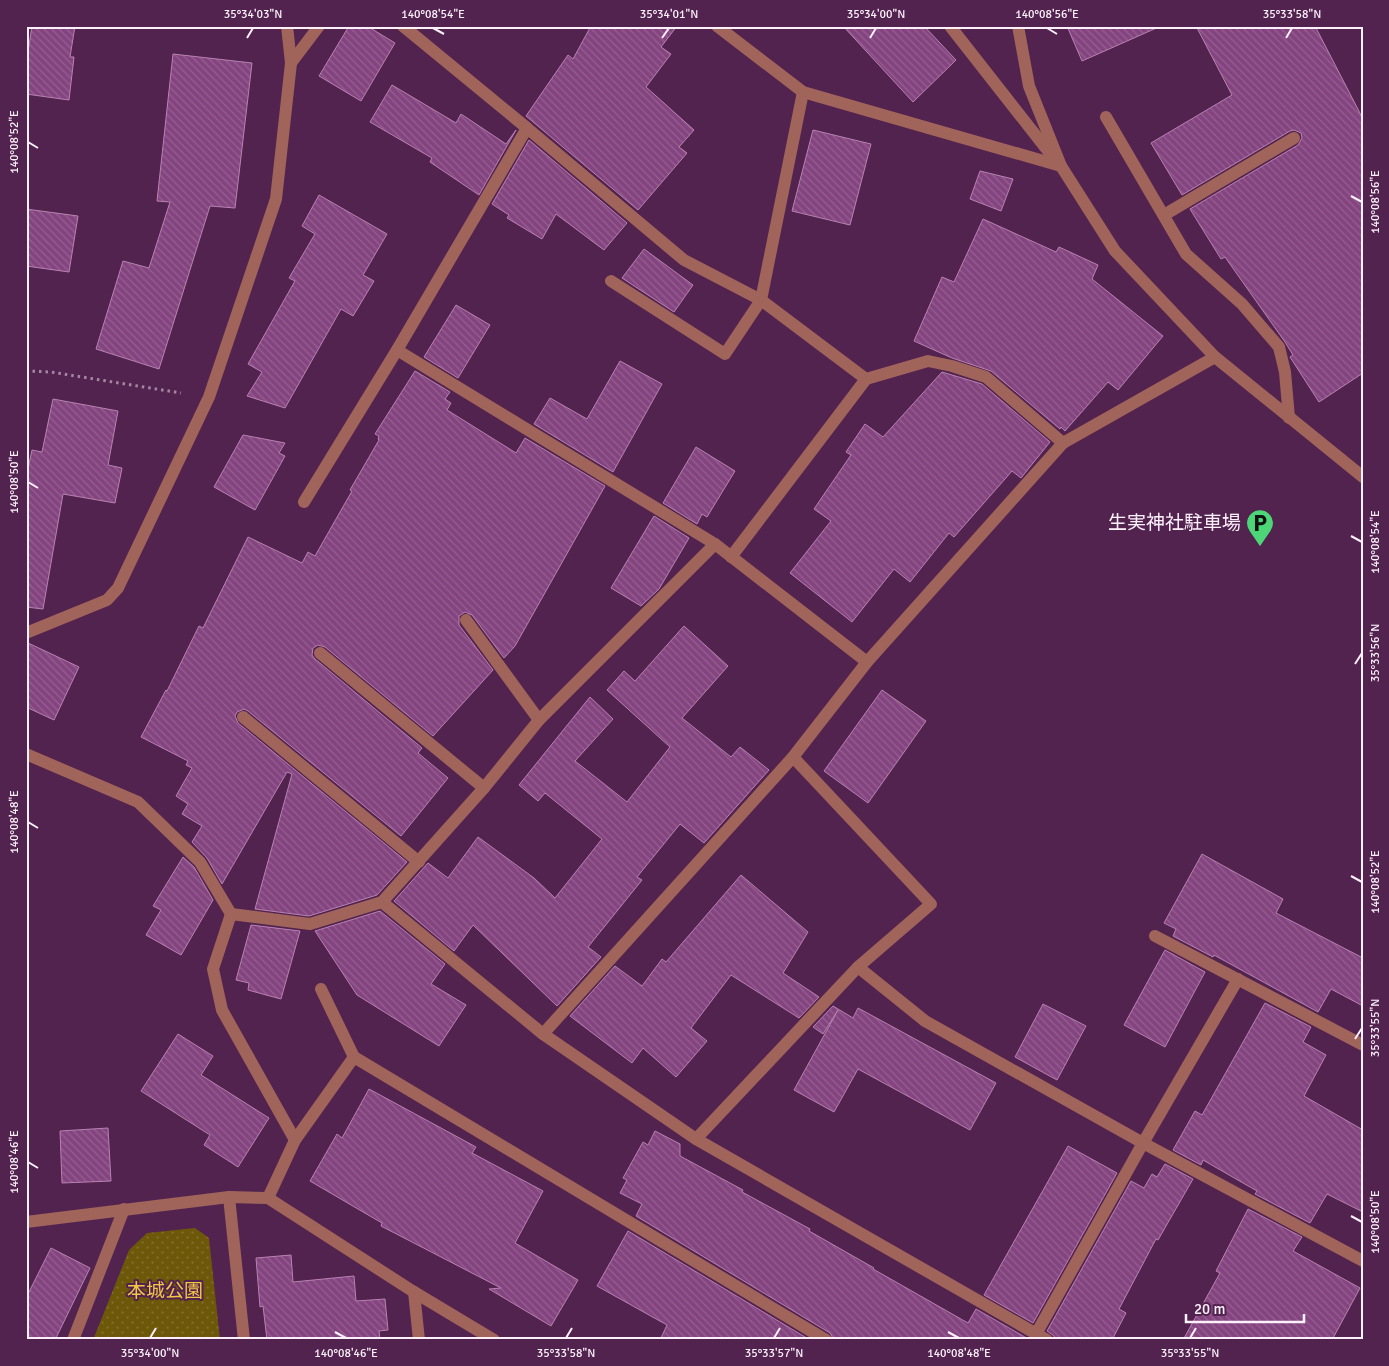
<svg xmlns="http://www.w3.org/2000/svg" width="1389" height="1366" viewBox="0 0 1389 1366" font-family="Signika,'Noto Sans JP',sans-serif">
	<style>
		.grass { fill: url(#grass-dots) }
		.building { fill: url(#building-back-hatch); stroke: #b882b2 }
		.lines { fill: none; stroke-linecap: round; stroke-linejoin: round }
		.path { stroke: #a587a3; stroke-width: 3; stroke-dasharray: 2.5 4; stroke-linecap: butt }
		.lane { stroke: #a0645a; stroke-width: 12 }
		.street { stroke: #a0645a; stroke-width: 12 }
		.ticks { fill: none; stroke: #fcf0fb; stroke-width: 2 }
		.labels { text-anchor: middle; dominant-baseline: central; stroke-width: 4; stroke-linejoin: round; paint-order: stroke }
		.poi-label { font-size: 19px; fill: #fcf0fb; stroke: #52234f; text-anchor: end }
		.park-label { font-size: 19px; fill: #f2c746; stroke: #52234f }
		.neatline { fill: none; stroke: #fcf0fb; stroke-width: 2 }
		.ticks-label { font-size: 12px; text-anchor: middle; fill: #fcf0fb }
	</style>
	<defs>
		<pattern id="grass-dots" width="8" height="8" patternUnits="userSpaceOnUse" patternTransform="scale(1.25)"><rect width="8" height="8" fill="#6d5709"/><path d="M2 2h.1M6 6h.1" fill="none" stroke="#836f2e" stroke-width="1.8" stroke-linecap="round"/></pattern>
		<pattern id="building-back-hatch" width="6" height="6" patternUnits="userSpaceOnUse" patternTransform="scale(1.25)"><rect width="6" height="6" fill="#84447f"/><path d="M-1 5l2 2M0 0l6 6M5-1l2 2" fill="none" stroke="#965f92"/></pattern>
	</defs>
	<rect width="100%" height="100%" fill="#52234f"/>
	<path class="grass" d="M195,1228L209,1238L220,1340H93L129,1250L147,1233Z"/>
	<g class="building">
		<path d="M32,26H75L70,57H74L69,100L26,94V65Z"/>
		<path d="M349,26H367L395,43L361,101L319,76Z"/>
		<path d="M591,26H677L661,47L671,54L646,87L694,130L679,147L687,153L638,210L526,116L568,55L573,59Z"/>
		<path d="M843,26H924L956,60L913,102Z"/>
		<path d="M1067,26H1161L1082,61Z"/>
		<path d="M1196,26H1315L1363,119V373L1319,402L1290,357L1293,355L1285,342L1225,257L1221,259L1190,209L1298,145L1302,138L1301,133L1294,130L1290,131L1182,195L1151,143L1232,95Z"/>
		<path d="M173,54L252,63L235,208L210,206L159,369L96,349L123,261L149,268L170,202L157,201Z"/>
		<path d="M392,85L456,123L461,114L506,144L516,130L479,195L430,162L432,158L370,122Z"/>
		<path d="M813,130L871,144L850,225L792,211Z"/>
		<path d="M529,140L627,223L604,250L556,214L542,239L507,218L509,215L492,204Z"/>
		<path d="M980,171L1013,179L1001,211L970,199Z"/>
		<path d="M319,195L387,234L363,275L374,281L353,316L341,309L285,408L247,396L262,372L248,364L295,281L289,278L315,234L302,226Z"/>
		<path d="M26,209L78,216L69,272L26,266Z"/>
		<path d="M983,219L1056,252L1059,247L1098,265L1092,279L1163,336L1118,390L1108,382L1065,431L1061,427L1060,429L991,371L952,358L914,341L942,277L954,282Z"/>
		<path d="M644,249L693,285L674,312L622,278Z"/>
		<path d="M456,305L490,325L458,378L424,357Z"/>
		<path d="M620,361L662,384L613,472L534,424L550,398L587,419Z"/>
		<path d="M415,371L450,392L445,399L451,403L447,410L516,453L525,438L605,486L515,646L504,658L472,615L465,612L459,616V625L493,670L433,736L325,647L318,645L313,648L312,655L315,659L422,748L418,753L448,778L401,836L248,711L244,709L237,712L235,716L238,723L407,862L377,895L309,916L255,909L292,774L287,772L222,884L207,858L192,842L202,826L182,814L188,804L176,796L192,768L186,765L188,761L141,737L166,690L167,691L199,626L203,628L248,537L302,563L308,552L315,556L352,491L350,490L379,440L378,439L379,436L375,434Z"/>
		<path d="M942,372L982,384L1050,442L1021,478L1012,471L954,537L949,533L910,582L894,569L852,622L790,573L831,521L814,509L851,455L846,452L865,424L883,437Z"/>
		<path d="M53,399L118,411L108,465L122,468L115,503L63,494L43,609L26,607V478L32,450L42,452Z"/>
		<path d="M243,435L285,443L279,453L285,456L255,510L214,487Z"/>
		<path d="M696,447L735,471L707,517L702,514L697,524L663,503Z"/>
		<path d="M654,516L689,538L659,589L641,606L611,588Z"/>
		<path d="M684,626L728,666L682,718L731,757L740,747L769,770L704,843L680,824L637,877L642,880L588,947L601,957L557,1006L473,925L454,951L394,901L428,863L448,878L478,837L534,878L555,898L602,839L545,793L538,801L519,785L590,697L613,719L575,761L627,802L670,747L607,690L624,671L635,681Z"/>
		<path d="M26,642L79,667L54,720L26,707Z"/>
		<path d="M882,690L926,721L868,803L824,771Z"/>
		<path d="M1202,854L1283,899L1276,913L1363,958V1006L1331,989L1318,1012L1214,955L1213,957L1173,936L1176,929L1164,923Z"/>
		<path d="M183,857L194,867L213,900L181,955L146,935L161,910L153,906Z"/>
		<path d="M741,875L808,932L783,973L819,997L799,1018L731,975L691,1028L707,1041L676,1077L643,1048L632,1063L570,1016L615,966L642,986L662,959L666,962Z"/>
		<path d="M380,911L445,964L431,984L466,1005L439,1046L357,995L315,931Z"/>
		<path d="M251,925L300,931L281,999L248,990L249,983L236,980Z"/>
		<path d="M1165,950L1205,972L1165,1047L1124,1025Z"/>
		<path d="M1265,1003L1311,1027L1303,1042L1326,1055L1304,1096L1363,1130V1212L1327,1194L1310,1223L1255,1194L1257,1191L1203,1160L1201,1165L1173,1150L1195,1111L1202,1115Z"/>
		<path d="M1043,1004L1086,1026L1057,1080L1015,1057Z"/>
		<path d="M833,1006L853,1018L858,1008L996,1083L970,1130L858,1069L834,1112L794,1090L838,1010L823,1034L813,1027Z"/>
		<path d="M178,1034L213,1056L201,1075L269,1118L238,1167L204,1145L210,1135L141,1091Z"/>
		<path d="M369,1089L476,1147L472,1153L543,1191L515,1243L578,1280L551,1326L489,1289L501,1288L381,1226L382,1223L310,1181L337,1134L342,1138Z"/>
		<path d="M108,1128L111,1181L62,1183L60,1131Z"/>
		<path d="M655,1131L680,1144V1156L743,1190L742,1192L810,1229L809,1231L874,1268L873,1269L968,1323L976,1309L1030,1340H834L830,1333L636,1216L642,1204L620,1193L627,1180L623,1178L643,1142L648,1145Z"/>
		<path d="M1068,1146L1117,1173L1033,1323L984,1295Z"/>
		<path d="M1165,1164L1193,1179L1158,1240L1156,1239L1119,1309L1126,1313L1112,1340H1055L1054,1336L1047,1331L1131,1181L1144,1188L1152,1174L1157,1177Z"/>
		<path d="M1248,1209L1302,1237L1293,1251L1360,1288L1332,1340H1183L1220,1273L1216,1271Z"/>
		<path d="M628,1231L810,1340H660L667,1325L597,1286Z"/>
		<path d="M51,1248L90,1268L55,1340H26V1298Z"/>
		<path d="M291,1255L293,1282L354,1276L356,1301L385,1299L388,1330L379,1331L380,1340H267L263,1306L260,1307L256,1258Z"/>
	</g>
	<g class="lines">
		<path class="path" d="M26,371L51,372L181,393"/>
		<g class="lane">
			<path d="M403,26L527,128"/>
			<path d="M291,63L319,26"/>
			<path d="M1164,215L1294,138"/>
			<path d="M611,281L725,354L761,300"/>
			<path d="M466,620L539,720"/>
			<path d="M320,653L484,788"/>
			<path d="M243,717L419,862"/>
			<path d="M26,754L138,802L200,862L231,914"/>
			<path d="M382,902L543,1034L696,1139L1047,1340"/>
			<path d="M1155,936L1363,1045"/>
			<path d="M321,989L354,1057"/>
			<path d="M1036,1334L1143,1143L1238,979"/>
		</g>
		<g class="street">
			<path d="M717,26L803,92L1061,166"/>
			<path d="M950,26L1052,156"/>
			<path d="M1018,26L1029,86L1061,166L1115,251L1215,357L1363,477"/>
			<path d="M1106,117L1186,254L1242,304L1279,347L1285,372L1289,418"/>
			<path d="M761,300L803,92"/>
			<path d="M397,350L715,544L867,662"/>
			<path d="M866,379L928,361L952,366L986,377L1063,443"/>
			<path d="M304,502L397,350L527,128L684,260L761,300L866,379L731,557"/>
			<path d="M26,633L107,600L118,588L209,397L276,199L291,63L287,26"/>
			<path d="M793,757L931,904L858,967L925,1021L1143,1143L1363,1261"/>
			<path d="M543,1034L793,757L867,662L1063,443L1215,357"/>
			<path d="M696,1139L858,967"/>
			<path d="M295,1140L222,1010L213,969L231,914L310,924L382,902L484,788L539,720L715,544"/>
			<path d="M229,1197L244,1340"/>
			<path d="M268,1198L295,1140L354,1057L826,1340"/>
			<path d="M26,1222L229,1197L268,1198L414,1292L494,1340"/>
			<path d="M414,1292L419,1340"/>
			<path d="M73,1340L124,1209"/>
		</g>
	</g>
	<path class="ticks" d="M433,28L444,34M1047,28L1057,34M247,38L253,28M662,38L669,28M870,38L876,28M1286,38L1292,28M28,142L38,148M1351,196L1362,202M28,482L38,488M1351,536L1362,542M1355,664L1362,653M28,822L38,828M1351,876L1362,882M1355,1039L1362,1028M28,1162L38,1168M1351,1216L1362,1222M335,1332L346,1338M948,1332L959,1338M150,1338L156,1328M566,1338L572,1328M774,1338L780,1328M1190,1338L1196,1328"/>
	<defs>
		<g id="parking-pin" transform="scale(1.4375)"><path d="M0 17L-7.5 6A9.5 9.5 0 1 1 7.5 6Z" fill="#4cd677" stroke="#52234f"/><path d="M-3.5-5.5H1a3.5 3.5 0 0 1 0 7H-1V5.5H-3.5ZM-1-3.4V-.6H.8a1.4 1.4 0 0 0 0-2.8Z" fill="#111"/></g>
	</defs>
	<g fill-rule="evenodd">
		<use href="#parking-pin" x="1260" y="523"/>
	</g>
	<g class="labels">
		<g class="poi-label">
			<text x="1241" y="523">生実神社駐車場</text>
		</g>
		<g class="park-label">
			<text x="165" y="1291">本城公園</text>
		</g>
	</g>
	<rect width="1389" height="1366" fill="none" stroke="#52234f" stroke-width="55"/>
	<path d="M1186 1314v8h118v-8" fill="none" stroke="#fcf0fb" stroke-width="2.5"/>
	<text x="1194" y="1314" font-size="15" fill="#fcf0fb" stroke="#52234f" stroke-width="4" paint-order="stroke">20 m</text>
	<rect x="28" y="28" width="1334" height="1310" class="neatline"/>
	<g class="ticks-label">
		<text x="253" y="18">35°34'03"N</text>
		<text x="433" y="18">140°08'54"E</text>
		<text x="669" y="18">35°34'01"N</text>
		<text x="876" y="18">35°34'00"N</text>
		<text x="1047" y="18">140°08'56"E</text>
		<text x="1292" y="18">35°33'58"N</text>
		<text transform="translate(14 142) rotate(-90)" y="4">140°08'52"E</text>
		<text transform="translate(1375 202) rotate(-90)" y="4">140°08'56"E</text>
		<text transform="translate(14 482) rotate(-90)" y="4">140°08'50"E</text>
		<text transform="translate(1375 542) rotate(-90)" y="4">140°08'54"E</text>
		<text transform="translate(1375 653) rotate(-90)" y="4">35°33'56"N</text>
		<text transform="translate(14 822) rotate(-90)" y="4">140°08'48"E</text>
		<text transform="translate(1375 882) rotate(-90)" y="4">140°08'52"E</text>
		<text transform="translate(1375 1028) rotate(-90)" y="4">35°33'55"N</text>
		<text transform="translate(14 1162) rotate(-90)" y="4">140°08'46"E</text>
		<text transform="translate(1375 1222) rotate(-90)" y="4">140°08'50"E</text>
		<text x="150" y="1357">35°34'00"N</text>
		<text x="346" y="1357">140°08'46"E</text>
		<text x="566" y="1357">35°33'58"N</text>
		<text x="774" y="1357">35°33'57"N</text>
		<text x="959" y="1357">140°08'48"E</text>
		<text x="1190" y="1357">35°33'55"N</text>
	</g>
</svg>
